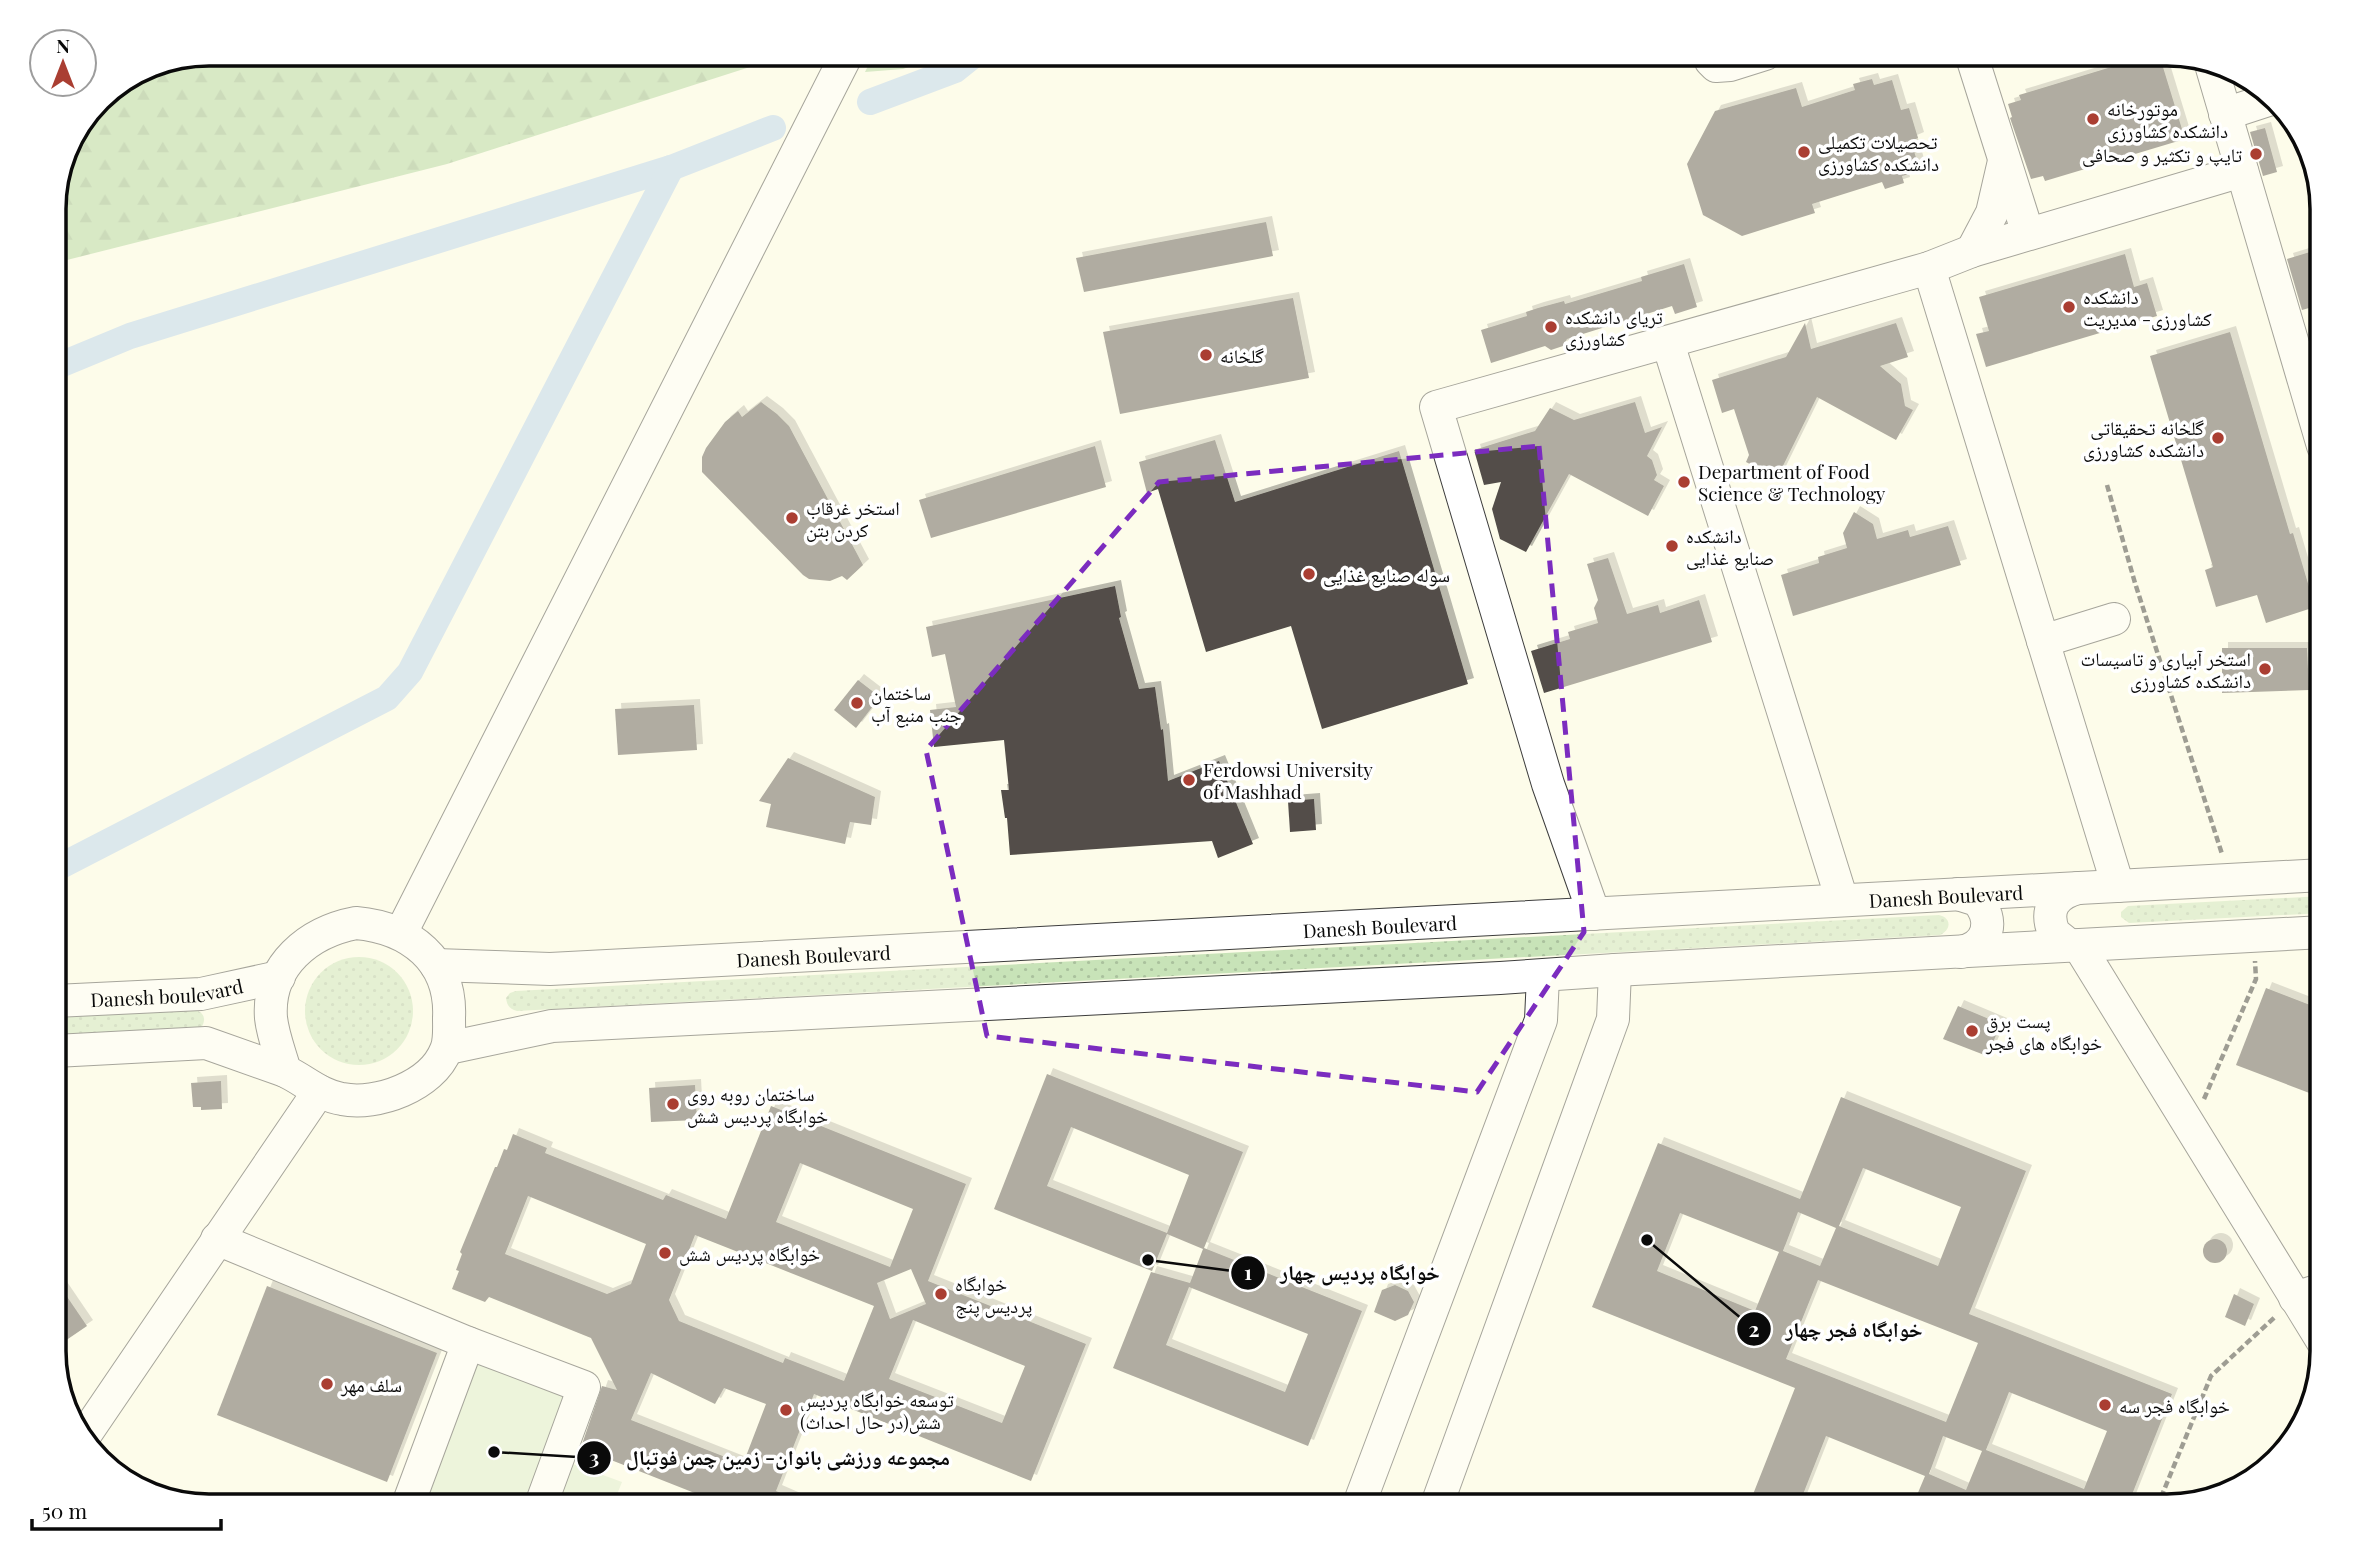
<svg xmlns="http://www.w3.org/2000/svg" width="2377" height="1561" viewBox="0 0 2377 1561" font-family="'Playfair Display','Noto Naskh Arabic',serif">
	<style>
		.green { fill: url(#green-dots) }
		.forest { fill: url(#forest-firs) }
		.pitch { fill: #daebc9 }
		.lines { fill: none; stroke-linecap: round; stroke-linejoin: round }
		.canal { stroke: #b4d0ef; stroke-width: 26 }
		.building { fill: #524d48; fill-rule: evenodd; filter: url(#shadow) }
		.minor-casing { stroke: #3d3d3d; stroke-width: 34 }
		.path { stroke: #2c2c2c; stroke-width: 4.5; stroke-dasharray: 7 3.5; stroke-linecap: butt }
		.minor { stroke: #fff; stroke-width: 32 }
		.marked { fill: none; stroke: #7b2cbf; stroke-width: 5; stroke-dasharray: 14 9; stroke-linejoin: round }
		.poi-dot { fill: #aa3e32; stroke: #fff; stroke-width: 2.5 }
		.labels { text-anchor: middle; dominant-baseline: central; stroke-width: 7; stroke-linejoin: round; paint-order: stroke }
		.poi-label { font-size: 19px; fill: #0a0a0a; stroke: #fff; text-anchor: start }
		.street-label { font-size: 19px; fill: #0a0a0a; stroke: #fff }
		.rim { fill: none; stroke: #0a0a0a; stroke-width: 3.5 }
		.leader { fill: none; stroke: #0a0a0a; stroke-width: 2.5 }
		.callout-dot { fill: #0a0a0a; stroke: #fff; stroke-width: 2.5 }
		.mark-label { font-size: 21px; text-anchor: middle; font-weight: bold; fill: #fff }
		.callout-label { font-size: 21px; text-anchor: middle; font-weight: bold; fill: #0a0a0a; stroke: #fff; stroke-width: 7; stroke-linejoin: round; paint-order: stroke }
	</style>
	<defs>
		<pattern id="green-dots" width="8" height="8" patternUnits="userSpaceOnUse" patternTransform="scale(1.75)"><rect width="8" height="8" fill="#c8e3b8"/><path d="M2 2h.1M6 6h.1" fill="none" stroke="#aac19d" stroke-width="1.8" stroke-linecap="round"/></pattern>
		<pattern id="forest-firs" width="22" height="20" patternUnits="userSpaceOnUse" patternTransform="scale(1.75)"><rect width="22" height="20" fill="#aad299"/><path d="M5 1l3.5 6h-7zM16 11l3.5 6h-7z" fill="#91b382"/></pattern>
		<filter id="shadow"><feDropShadow dx="6" dy="-6" stdDeviation="0" flood-color="#0004"/></filter>
	</defs>
	<rect width="100%" height="100%" fill="#fdfcea"/>
	<g class="green">
		<path d="M2323,896V913L2129,923L2121,917V912L2128,906Z"/>
		<path d="M1939,915C1952,918 1951,930 1940,935L517,1011C510,1009 507,1006 506,998L510,993L516,991Z"/>
		<circle cx="359" cy="1011" r="54"/>
		<path d="M193,1009C204,1012 207,1019 201,1028L55,1038V1017Z"/>
	</g>
	<g class="forest">
		<path d="M209,54H748L753,66L447,164L55,263V200L70,141L100,99L150,66Z"/>
		<path d="M874,54H944L903,69L865,72Z"/>
	</g>
	<g class="pitch">
		<path d="M477,1364L566,1397L524,1507H421Z"/>
		<path d="M570,1463L622,1482L612,1507H554Z"/>
	</g>
	<g class="lines">
		<g class="canal">
			<path d="M870,102L955,70L975,54"/>
			<path d="M55,367L130,336L671,168L773,128"/>
			<path d="M55,869L387,698L410,672L671,168"/>
		</g>
	</g>
	<g class="building">
		<path d="M2154,54H2159L2185,139L2045,181L2043,176L2031,179L2010,118L2012,117L2008,104L2021,100L2019,95Z"/>
		<path d="M1872,79L1874,85L1892,80L1901,110L1909,108L1918,138L1911,141L1920,171L1902,176L1904,183L1885,189L1882,182L1812,204L1815,213L1742,236L1703,215L1687,164L1715,111L1796,88L1802,107L1855,90L1853,84Z"/>
		<path d="M2265,128L2277,172L2263,176L2250,132Z"/>
		<path d="M1266,222L1273,256L1084,292L1076,258Z"/>
		<path d="M2323,248V304L2302,310L2287,259Z"/>
		<path d="M2125,254L2134,287L2147,283L2157,316L1986,367L1976,334L1989,331L1979,297Z"/>
		<path d="M1684,264L1697,307L1675,314L1672,306L1567,339L1563,346L1551,350L1545,346L1491,363L1481,330L1527,316L1526,312L1538,308L1564,301L1565,304L1642,281L1641,277Z"/>
		<path d="M1293,298L1309,378L1120,414L1103,332Z"/>
		<path d="M1805,323L1811,349L1896,323L1908,357L1880,366L1901,384L1905,406L1913,410L1896,440L1817,397L1777,478L1746,462L1749,455L1734,409L1722,413L1712,380L1786,357Z"/>
		<path d="M2230,332L2290,534L2293,533L2315,607L2266,623L2257,595L2216,607L2205,570L2213,567L2150,356Z"/>
		<path d="M761,402L777,414L789,426L863,565L847,580L842,576L830,581L809,579L803,575L702,472V457L706,448L725,422L738,411L742,417Z"/>
		<path d="M1635,402L1645,433L1662,427L1647,456L1652,460L1657,475L1654,480L1664,486L1648,516L1569,474L1526,552L1500,539L1492,509L1501,482L1484,485L1474,450L1535,431L1550,408L1574,420Z"/>
		<path d="M1215,440L1235,502L1399,451L1468,684L1322,729L1291,626L1206,652L1158,489L1147,493L1139,462Z"/>
		<path d="M1095,446L1106,487L931,538L919,500Z"/>
		<path d="M1854,512L1873,524L1877,539L1908,530L1910,537L1948,526L1961,565L1793,616L1781,575L1819,563L1818,557L1847,548L1843,533Z"/>
		<path d="M1608,558L1627,614L1658,605L1660,613L1699,600L1712,642L1544,693L1531,651L1570,639L1568,632L1598,623L1594,608L1598,600L1587,564Z"/>
		<path d="M1115,586L1121,617L1119,618L1139,689L1155,687L1161,730L1163,729L1168,781L1219,761L1253,844L1218,858L1212,841L1010,855L1007,818H1005L1001,790H1009L1004,740L934,747L930,710L956,707L945,654L932,657L926,627Z"/>
		<path d="M2222,648H2307L2309,690L2222,693Z"/>
		<path d="M858,680L880,697L856,728L834,710Z"/>
		<path d="M694,705L697,750L618,755L615,709Z"/>
		<path d="M788,758L875,797L871,825L850,822L845,844L766,827L771,804L759,801Z"/>
		<path d="M1314,799L1316,830L1290,832L1288,801Z"/>
		<path d="M2266,988L2323,1010V1068L2312,1094L2236,1065Z"/>
		<path d="M1958,1006L2001,1024L1987,1056L1943,1039Z"/>
		<path d="M1047,1074L1243,1152L1204,1248L1362,1311L1308,1446L1113,1368L1151,1272L1190,1283L1203,1249L1167,1234L1152,1271L994,1209ZM1071,1127L1189,1175L1167,1233L1047,1186ZM1189,1287L1308,1334L1285,1392L1166,1345Z"/>
		<path d="M221,1081L222,1109L201,1110V1107H193L191,1083Z"/>
		<path d="M695,1085L697,1120L651,1122L649,1088Z"/>
		<path d="M1841,1097L2026,1171L1969,1314L2172,1394L2127,1507H1912L1925,1476L1826,1436L1798,1507H1748L1795,1388L1592,1307L1658,1143L1800,1199ZM1863,1168L1961,1207L1938,1266L1839,1226ZM1798,1212L1836,1228L1820,1266L1783,1251ZM1680,1213L1779,1252L1755,1311L1657,1271ZM1818,1280L1978,1343L1946,1422L1786,1359ZM2009,1392L2107,1431L2084,1489L1986,1450ZM1943,1436L1982,1451L1966,1490L1929,1474Z"/>
		<path d="M771,1106L966,1184L928,1281L1086,1344L1031,1481L814,1394L776,1491L813,1507H730L606,1458L604,1463L579,1453L602,1386L617,1390L591,1338L489,1297L485,1302L452,1289L459,1271L456,1270L462,1254L460,1252L495,1167H497L504,1149L507,1150L513,1134L547,1148L545,1153L663,1200L666,1195L726,1219ZM800,1163L913,1209L890,1267L776,1222ZM528,1196L646,1244L631,1284L607,1294L505,1254ZM695,1235L874,1306L844,1381L785,1358L783,1363L679,1321L669,1300ZM911,1269L926,1304L890,1319L877,1283ZM913,1320L1025,1366L1002,1423L889,1379ZM651,1373L715,1404L724,1388L766,1404L743,1464L631,1420Z"/>
		<circle cx="2215" cy="1251" r="12"/>
		<path d="M55,1279L87,1326L62,1343L55,1333Z"/>
		<path d="M1395,1285L1408,1291L1414,1302L1408,1315L1395,1321L1374,1312L1382,1290Z"/>
		<path d="M267,1286L437,1353L387,1482L217,1415Z"/>
		<path d="M2234,1294L2254,1304L2245,1326L2225,1317Z"/>
	</g>
	<g class="lines">
		<g class="minor-casing">
			<g id="minor">
				<path d="M1710,54L1711,61L1716,66L1730,65L1765,54"/>
				<path d="M1971,54L2028,234"/>
				<path d="M2212,68L2323,446"/>
				<path d="M2225,114L2271,99"/>
				<path d="M1972,251L1992,213L2004,161"/>
				<path d="M1929,268L2118,886"/>
				<path d="M1668,343L1842,900"/>
				<path d="M2043,641L2114,619"/>
				<path d="M2078,888C2055,894 2044,909 2054,933L2069,945L2079,946L2323,1342"/>
				<path d="M1958,894L1977,900C1995,920 1989,946 1961,952"/>
				<path d="M1594,914L1548,784L1436,407L1929,268L1972,251L2242,171"/>
				<path d="M356,923C410,928 452,960 449,1018C449,1028 450,1041 446,1050C432,1086 377,1106 342,1099C321,1096 304,1080 285,1071C280,1053 273,1036 271,1018C267,965 309,932 356,923Z"/>
				<path d="M401,933L847,54"/>
				<path id="s1" d="M436,965L550,969C1141,939 1732,908 2323,875"/>
				<path id="s2" d="M55,1001L201,994L279,977"/>
				<path d="M448,1048L552,1026L1500,978L1615,970L2323,932"/>
				<path d="M55,1051L206,1043L285,1071"/>
				<path d="M217,1239L468,1343L584,1387L540,1507"/>
				<path d="M2295,1298L2323,1289"/>
				<path d="M83,1438L319,1091"/>
				<path d="M407,1507L468,1343"/>
				<path d="M1358,1507L1541,1020L1543,976"/>
				<path d="M1436,1507L1613,1019L1615,970"/>
			</g>
		</g>
		<g class="path">
			<path d="M2107,485L2135,583L2222,854"/>
			<path d="M2204,1099L2256,979L2255,961"/>
			<path d="M2157,1507L2211,1376L2276,1316"/>
		</g>
		<use href="#minor" class="minor"/>
	</g>
	<path d="M0 0H2377V1561H0ZM1539,446L1584,932L1477,1092L987,1036L926,750L1159,482Z" fill="#fdfcea" fill-opacity=".55" fill-rule="evenodd"/>
	<path class="marked" d="M1539,446L1584,932L1477,1092L987,1036L926,750L1159,482Z"/>
	<g class="poi-dot">
		<circle cx="2093" cy="119" r="7"/>
		<circle cx="1804" cy="152" r="7"/>
		<circle cx="2256" cy="154" r="7"/>
		<circle cx="2069" cy="307" r="7"/>
		<circle cx="1551" cy="327" r="7"/>
		<circle cx="1206" cy="355" r="7"/>
		<circle cx="2218" cy="438" r="7"/>
		<circle cx="1684" cy="482" r="7"/>
		<circle cx="792" cy="518" r="7"/>
		<circle cx="1672" cy="546" r="7"/>
		<circle cx="1309" cy="574" r="7"/>
		<circle cx="2265" cy="669" r="7"/>
		<circle cx="857" cy="703" r="7"/>
		<circle cx="1189" cy="780" r="7"/>
		<circle cx="1972" cy="1031" r="7"/>
		<circle cx="673" cy="1104" r="7"/>
		<circle cx="665" cy="1253" r="7"/>
		<circle cx="941" cy="1294" r="7"/>
		<circle cx="327" cy="1384" r="7"/>
		<circle cx="2105" cy="1405" r="7"/>
		<circle cx="786" cy="1410" r="7"/>
	</g>
	<g class="labels">
		<g class="poi-label">
			<text x="2107" y="108">موتورخانه<tspan x="2107" dy="22">دانشکده کشاورزی</tspan></text>
			<text x="1818" y="141">تحصیلات تکمیلی<tspan x="1818" dy="22">دانشکده کشاورزی</tspan></text>
			<text x="2242" y="154" text-anchor="end">تایپ و تکثیر و صحافی</text>
			<text x="2083" y="296">دانشکده<tspan x="2083" dy="22">کشاورزی- مدیریت</tspan></text>
			<text x="1565" y="316">تریای دانشکده<tspan x="1565" dy="22">کشاورزی</tspan></text>
			<text x="1220" y="355">گلخانه</text>
			<text x="2204" y="427" text-anchor="end">گلخانه تحقیقاتی<tspan x="2204" dy="22">دانشکده کشاورزی</tspan></text>
			<text x="1698" y="471">Department of Food<tspan x="1698" dy="22">Science &amp; Technology</tspan></text>
			<text x="806" y="507">استخر غرقاب<tspan x="806" dy="22">کردن بتن</tspan></text>
			<text x="1686" y="535">دانشکده<tspan x="1686" dy="22">صنایع غذایی</tspan></text>
			<text x="1323" y="574">سوله صنایع غذایی</text>
			<text x="2251" y="658" text-anchor="end">استخر آبیاری و تاسیسات<tspan x="2251" dy="22">دانشکده کشاورزی</tspan></text>
			<text x="871" y="692">ساختمان<tspan x="871" dy="22">جنب منبع آب</tspan></text>
			<text x="1203" y="769">Ferdowsi University<tspan x="1203" dy="22">of Mashhad</tspan></text>
			<text x="1986" y="1020">پست برق<tspan x="1986" dy="22">خوابگاه های فجر</tspan></text>
			<text x="687" y="1093">ساختمان روبه روی<tspan x="687" dy="22">خوابگاه پردیس شش</tspan></text>
			<text x="679" y="1253">خوابگاه پردیس شش</text>
			<text x="955" y="1283">خوابگاه<tspan x="955" dy="22">پردیس پنج</tspan></text>
			<text x="341" y="1384">سلف مهر</text>
			<text x="800" y="1399">توسعه خوابگاه پردیس<tspan x="800" dy="22">شش(در حال احداث)</tspan></text>
			<text x="2119" y="1405">خوابگاه فجر سه</text>
		</g>
		<g class="street-label">
			<text stroke="none"><textPath href="#s1" startOffset="1512">Danesh Boulevard</textPath></text>
			<text stroke="none"><textPath href="#s1" startOffset="945">Danesh Boulevard</textPath></text>
			<text stroke="none"><textPath href="#s1" startOffset="378">Danesh Boulevard</textPath></text>
			<text stroke="none"><textPath href="#s2" startOffset="112">Danesh boulevard</textPath></text>
		</g>
	</g>
	<path d="M0 0H2377V1561H0ZM209 66H2167A143 143 0 0 1 2310 209V1351A143 143 0 0 1 2167 1494H209A143 143 0 0 1 66 1351V209A143 143 0 0 1 209 66Z" fill="#fff" fill-rule="evenodd"/>
	<path class="rim" d="M209 66H2167A143 143 0 0 1 2310 209V1351A143 143 0 0 1 2167 1494H209A143 143 0 0 1 66 1351V209A143 143 0 0 1 209 66Z"/>
	<path class="leader" d="M1148 1260L1248 1273M1647 1240L1754 1329M494 1452L594 1458"/>
	<g class="callout-dot">
		<circle cx="1148" cy="1260" r="7"/>
		<circle cx="1647" cy="1240" r="7"/>
		<circle cx="494" cy="1452" r="7"/>
		<circle cx="1248" cy="1273" r="18"/>
		<circle cx="1754" cy="1329" r="18"/>
		<circle cx="594" cy="1458" r="18"/>
	</g>
	<g class="mark-label">
		<text x="1248" y="1280">1</text>
		<text x="1754" y="1337">2</text>
		<text x="594" y="1465">3</text>
	</g>
	<g class="callout-label">
		<text x="1360" y="1280">خوابگاه پردیس چهار</text>
		<text x="1854" y="1337">خوابگاه فجر چهار</text>
		<text x="788" y="1465">مجموعه ورزشی بانوان- زمین چمن فوتبال</text>
	</g>
	<g transform="translate(63 63)"><circle r="33" fill="#ffffff" stroke="#9d9d9d" stroke-width="2"/>
	<path d="M0-5L12 26L0 18L-12 26Z" fill="#aa3e32"/>
	<text y="-10" font-size="19" font-weight="bold" text-anchor="middle" fill="#0a0a0a">N</text>
	</g>
	<path d="M32 1519v10h189v-10" fill="none" stroke="#0a0a0a" stroke-width="3.5"/>
	<text x="42" y="1519" font-size="21" fill="#0a0a0a" stroke="#ffffff" stroke-width="5" paint-order="stroke">50 m</text>
</svg>
